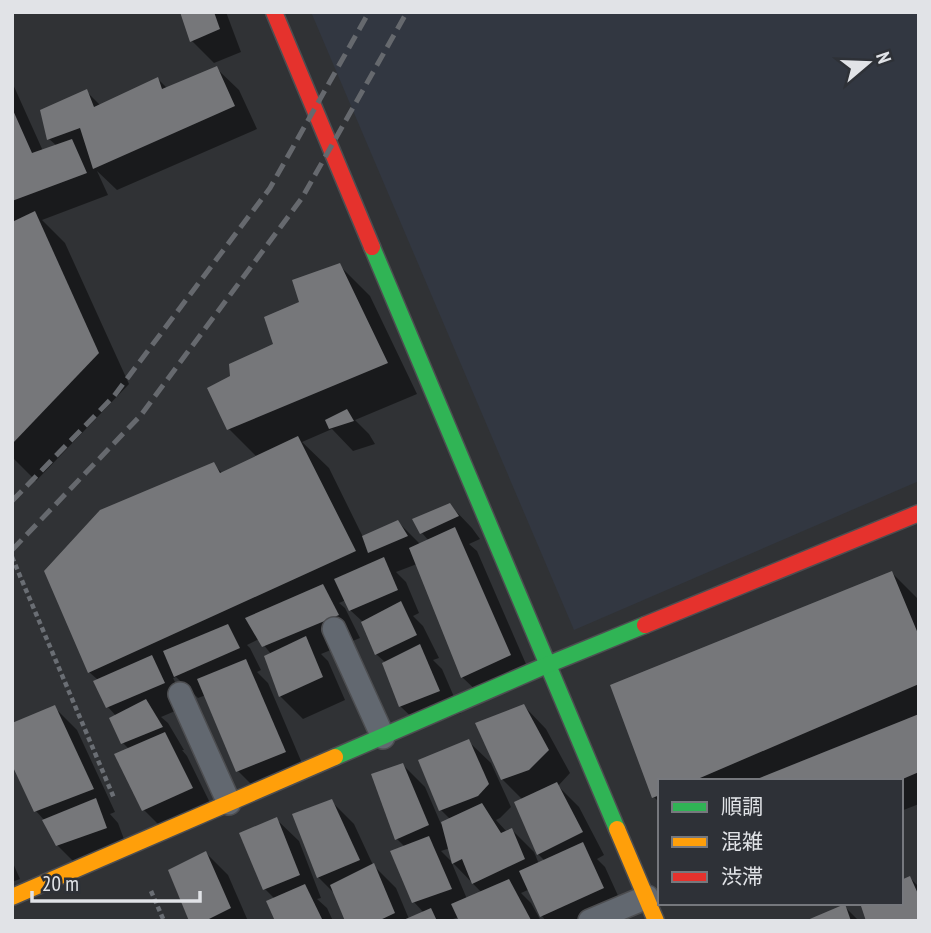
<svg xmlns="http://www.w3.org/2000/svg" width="931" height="933" viewBox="0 0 931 933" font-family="'PT Sans Narrow','Noto Sans JP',sans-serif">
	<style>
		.built { fill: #323741 }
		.shadow { fill: #0007; fill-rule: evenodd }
		.building { fill: #76777a }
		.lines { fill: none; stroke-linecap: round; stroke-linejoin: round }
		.lane-casing { stroke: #4d4e51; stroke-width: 26 }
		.fast-casing { stroke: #4d4e51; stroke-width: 19 }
		.slow-casing { stroke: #4d4e51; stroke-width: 19 }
		.jam-casing { stroke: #4d4e51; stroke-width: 19 }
		.path { stroke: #6a6e74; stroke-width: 4.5; stroke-dasharray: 5 3.5; stroke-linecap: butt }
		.lane { stroke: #626870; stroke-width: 23 }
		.fast { stroke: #30b455; stroke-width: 16 }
		.slow { stroke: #ff9f0a; stroke-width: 16 }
		.jam { stroke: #e5322d; stroke-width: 16 }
		.rail { stroke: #66696e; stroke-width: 5; stroke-dasharray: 14 7; stroke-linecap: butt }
	</style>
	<rect width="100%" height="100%" fill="#303235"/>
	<path class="built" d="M311,12H919V481L574,630Z"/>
	<g class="shadow">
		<path d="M182,12H226L241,52L214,63L192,41Z"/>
		<path d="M216,68L239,90L257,129L117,190L97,171L108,195L42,220L65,243L129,384L36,481L12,457V82L43,151L57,146L49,139L87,92L101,106L158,79L168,89Z"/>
		<path d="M339,265L370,296L417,394L355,420L369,434L375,444L353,451L332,429L302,442L329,468L363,537L398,522L421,545L429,541L422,533L450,505L472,528L480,539L469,544L477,551L532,678L485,699L462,677L417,564L396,572L406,582L419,613L413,616L423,626L439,658L433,660L442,669L461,713L423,728L400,706L386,663L376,654L363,622L350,610L346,600L339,603L345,608L360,638L321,654L328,661L345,700L303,719L280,696L266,657L271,654L259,639L247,645L250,648L261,670L257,672L268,683L307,775L260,793L238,771L206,695L198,698L176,677L173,678L187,706L161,717L168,723L184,750H182L187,756L214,811L166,832L144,810L129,749L123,743L116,716L108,707L95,682L98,680L89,672L213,464L223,474L257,457L229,429L232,377L275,345L301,303Z"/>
		<path d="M892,573L919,600V804L901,811V781H660V803L654,797L613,686Z"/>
		<path d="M524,706L546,729L570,773L558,786L579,807L604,855L597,859L605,867L625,911L603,921H546L542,916L530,889L521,893L531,903L541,921H460L459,917L447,921H347L336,895L318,877L331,801L354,824L373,865L396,888L409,919L424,913L414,902L405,847L397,839L403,765L425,787L441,824L451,820L441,810L468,741L491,763L511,807L500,818L496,820L507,832L512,830L534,852L539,864L545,861L538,854L523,800L502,779ZM450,848L453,863L482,893L467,899L451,861L441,851Z"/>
		<path d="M54,707L77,730L115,812L110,814L118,823L128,850L80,868L57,845L45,821L36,811Z"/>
		<path d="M276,819L299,841L321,898L317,899L327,908L333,921H277L275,899L265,889Z"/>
		<path d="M206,853L228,875L248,921H190Z"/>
		<path d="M12,861L20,879L12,882Z"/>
		<path d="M910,878L919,887V921L901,903Z"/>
		<path d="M844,906L859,921H810Z"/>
	</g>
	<g class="building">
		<path d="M180,12H214L220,29L190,42Z"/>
		<path d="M217,66L235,106L93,169L80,128L47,140L40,110L87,89L94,107L158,77L162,89Z"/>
		<path d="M12,108L32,153L72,139L87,173L12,201Z"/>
		<path d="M35,211L99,353L12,444V222Z"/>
		<path d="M340,263L388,363L227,430L207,388L230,376L229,364L273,344L264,317L299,302L292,280Z"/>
		<path d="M347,409L354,421L329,429L325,420Z"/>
		<path d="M298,436L356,551L88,673L44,571L100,510L214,462L220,473Z"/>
		<path d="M450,503L459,516L420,534L412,519Z"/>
		<path d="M398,520L408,536L368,553L362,536Z"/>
		<path d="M455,527L511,655L461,678L409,548Z"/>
		<path d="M384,557L398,590L349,611L334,579Z"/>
		<path d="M892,571L919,636V684L693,781H660V795L652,798L610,685Z"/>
		<path d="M323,584L339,615L262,647L245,618Z"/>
		<path d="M401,601L417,635L375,655L361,622Z"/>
		<path d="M228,624L240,648L174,677L163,651Z"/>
		<path d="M306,636L323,677L279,697L264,656Z"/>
		<path d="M420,644L440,691L399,707L382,663Z"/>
		<path d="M152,655L165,683L106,708L93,681Z"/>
		<path d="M246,659L286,752L236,772L197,679Z"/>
		<path d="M146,699L163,727L121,744L109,718Z"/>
		<path d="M524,704L549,750L529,770L501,780L475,723Z"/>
		<path d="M55,705L94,789L34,812L12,765V723Z"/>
		<path d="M919,714V772L898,781H752Z"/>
		<path d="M165,732L193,788L142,811L114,754Z"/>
		<path d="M469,739L489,784L478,796L439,811L418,760Z"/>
		<path d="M403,763L429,825L395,840L371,774Z"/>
		<path d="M557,782L583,832L537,855L514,802Z"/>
		<path d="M96,798L107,828L56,846L42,820Z"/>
		<path d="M332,799L360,860L317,878L292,814Z"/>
		<path d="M482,803L501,833L512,828L525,859L472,884L462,859L452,864L441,822Z"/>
		<path d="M277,817L300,875L263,890L239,833Z"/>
		<path d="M429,836L452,889L412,903L390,851Z"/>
		<path d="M583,842L604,888L540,917L519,871Z"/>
		<path d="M206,851L231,908L205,921H189L168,870Z"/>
		<path d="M374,863L395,913L378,921H345L330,885Z"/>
		<path d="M910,876L919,896V921H866L860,903H901V880Z"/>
		<path d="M509,879L531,920L459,921L451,904Z"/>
		<path d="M305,884L323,921H275L266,901Z"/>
		<path d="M845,904L851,921H805Z"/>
		<path d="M431,908L437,921H401Z"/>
	</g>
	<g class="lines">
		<g class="lane-casing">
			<g id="lane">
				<path d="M334,629L383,737"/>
				<path d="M180,694L229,803"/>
				<path d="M590,921L647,897"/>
			</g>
		</g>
		<g class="fast-casing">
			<g id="fast">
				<path d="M372,247L617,829"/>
				<path d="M335,757L547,665L645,625"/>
			</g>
		</g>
		<g class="slow-casing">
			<g id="slow">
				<path d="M617,829L656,921"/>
				<path d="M12,897L335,757"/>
			</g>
		</g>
		<g class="jam-casing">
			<g id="jam">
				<path d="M274,12L372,247"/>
				<path d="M645,625L919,513"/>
			</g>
		</g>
		<g class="path">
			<path d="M12,557L114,798"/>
			<path d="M151,891L164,921"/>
		</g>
		<use href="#lane" class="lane"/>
		<use href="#fast" class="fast"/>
		<use href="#slow" class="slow"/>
		<use href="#jam" class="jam"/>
		<g class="rail">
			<path d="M12,501L114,396L270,188L369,12"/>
			<path d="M12,550L141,415L302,198L407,12"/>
		</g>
	</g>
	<rect width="931" height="933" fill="none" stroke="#e1e3e7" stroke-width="28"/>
	<rect x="658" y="779" width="245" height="126" fill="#2e3137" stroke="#76787d" stroke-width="2"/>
	<rect x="672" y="802" width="35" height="10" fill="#30b455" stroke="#76787d" stroke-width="2"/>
	<text x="721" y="814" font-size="21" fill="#e1e3e7">順調</text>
	<rect x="672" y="837" width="35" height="10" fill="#ff9f0a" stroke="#76787d" stroke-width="2"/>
	<text x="721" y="849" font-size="21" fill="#e1e3e7">混雑</text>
	<rect x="672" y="872" width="35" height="10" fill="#e5322d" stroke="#76787d" stroke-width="2"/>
	<text x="721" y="884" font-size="21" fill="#e1e3e7">渋滞</text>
	<g transform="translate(868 63) rotate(71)" stroke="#2e3137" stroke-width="5" paint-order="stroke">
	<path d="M0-5L12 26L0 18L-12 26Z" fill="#e1e3e7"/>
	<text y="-10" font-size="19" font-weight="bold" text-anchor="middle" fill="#e1e3e7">N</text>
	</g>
	<path d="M32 891v10h168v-10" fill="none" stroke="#e1e3e7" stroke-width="3.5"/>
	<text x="42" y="891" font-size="21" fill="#e1e3e7" stroke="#2e3137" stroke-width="5" paint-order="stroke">20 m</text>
</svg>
